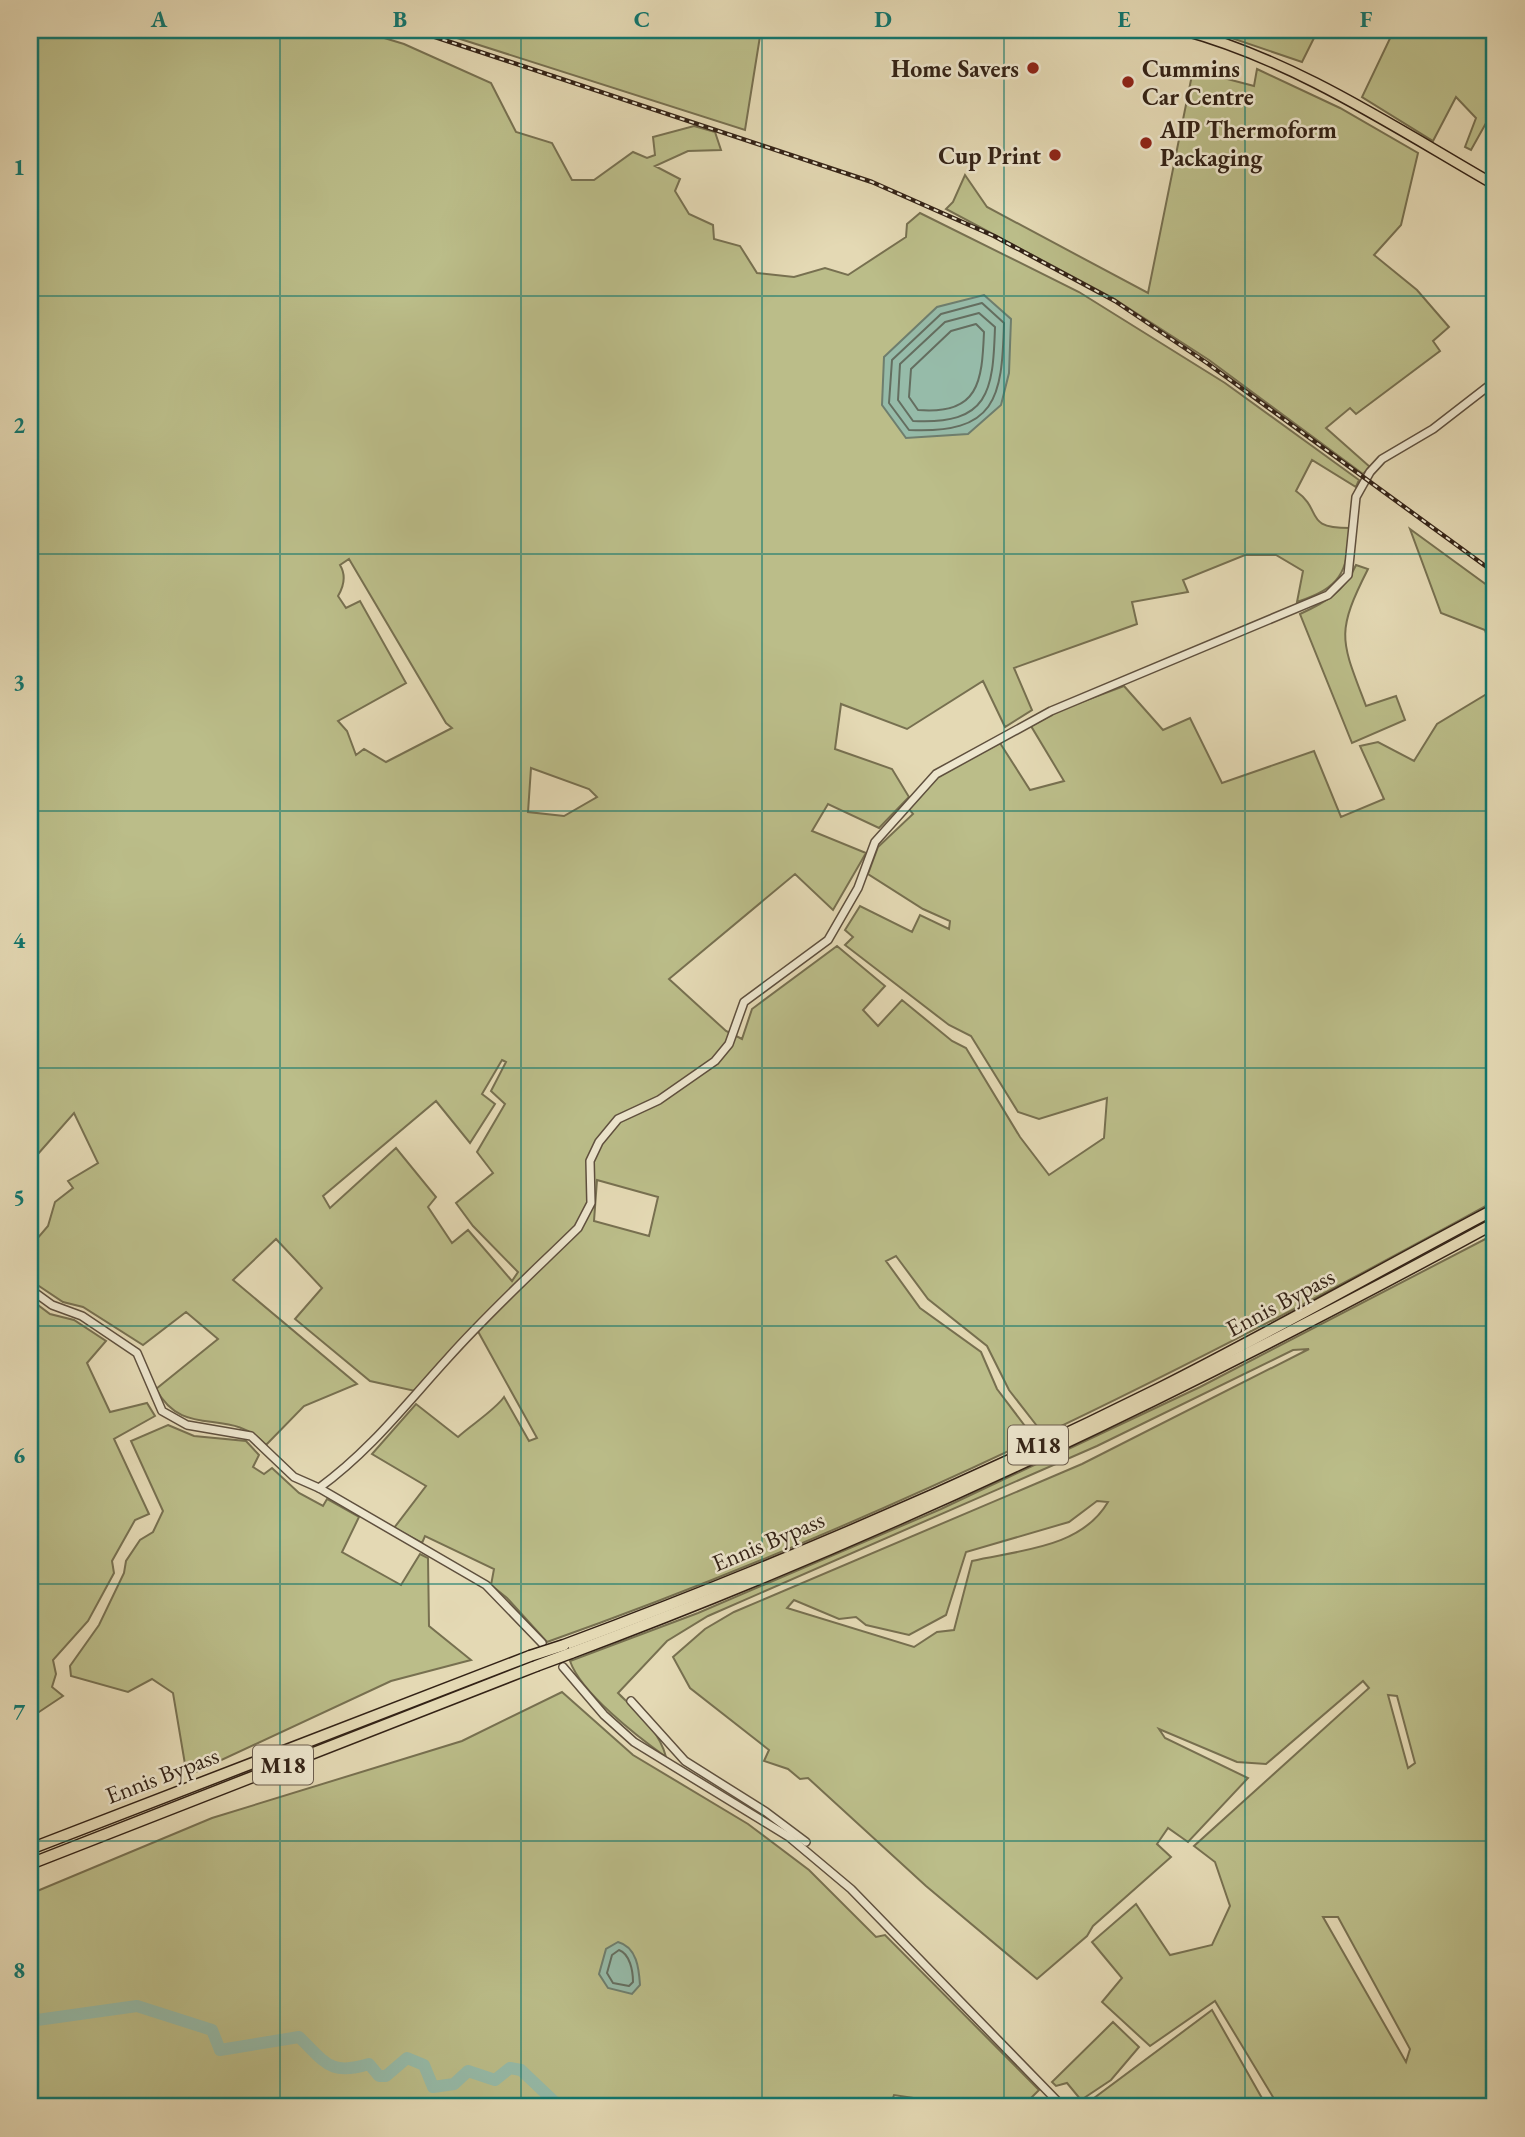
<svg xmlns="http://www.w3.org/2000/svg" width="1525" height="2137" viewBox="0 0 1525 2137" font-family="'EB Garamond',serif">
	<style>
		.green { fill: #bbbd89; stroke: #777050; stroke-width: 2; fill-rule: evenodd }
		.water { fill: #96bba9; stroke: #6e7e6e; stroke-width: 2 }
		.lines { fill: none; stroke-linecap: round; stroke-linejoin: round }
		.shore { stroke: #646e60; stroke-width: 2 }
		.river { stroke: #96bba9; stroke-width: 12 }
		.minor-casing { stroke: #5f503e; stroke-width: 10 }
		.major-casing { stroke: #332216; stroke-width: 12 }
		.highway-casing { stroke: #332216; stroke-width: 13 }
		.minor { stroke: #ede6ce; stroke-width: 7 }
		.major { stroke: #e4d9b4; stroke-width: 9 }
		.highway { stroke: #e4d9b4; stroke-width: 10 }
		.rail-casing { stroke: #332216; stroke-width: 4.5 }
		.rail { stroke: #ede6ce; stroke-width: 2; stroke-dasharray: 5; stroke-linecap: butt }
		.highway-bridge-casing { stroke: #332216; stroke-width: 13; stroke-linecap: butt }
		.highway-bridge { stroke: #e4d9b4; stroke-width: 10 }
		.grid { fill: none; stroke: #0f766e; stroke-width: 2; stroke-opacity: 0.55 }
		.poi-dot { fill: #8f2418; stroke: #ede6ce; stroke-width: 2.5 }
		.labels { text-anchor: middle; dominant-baseline: central; stroke-width: 5; stroke-linejoin: round; paint-order: stroke }
		.shield { fill: #ede6ce; stroke: #6b5d4d; stroke-width: 2 }
		.shield-label { font-size: 23px; font-weight: bold; fill: #332216 }
		.poi-label { font-size: 24px; font-weight: bold; fill: #332216; stroke: #ede6ce; text-anchor: end }
		.street-label { font-size: 24px; fill: #332216; stroke: #ede6ce }
		.neatline { fill: none; stroke: #0f766e; stroke-width: 2.5 }
		.grid-label { font-size: 23px; text-anchor: middle; font-weight: bold; fill: #0f766e }
	</style>
	<rect width="100%" height="100%" fill="#e4d9b4"/>
	<filter id="stains"><feTurbulence type="fractalNoise" baseFrequency=".00286" numOctaves="4"/><feColorMatrix values="0 0 0 0 .2 0 0 0 0 .09 0 0 0 0 .02 0 0 0 .5 -.17"/></filter>
	<radialGradient id="worn" r=".72"><stop offset=".6" stop-color="#630" stop-opacity="0"/><stop offset="1" stop-color="#630" stop-opacity=".3"/></radialGradient>
	<g class="green">
		<path d="M30,30H358L404,44L491,83L516,132L552,143L572,180H594L633,152L647,158L655,155L653,137L694,126L715,132L721,150L688,151L655,166L680,179L675,191L689,214L713,225L714,239L740,246L757,273L794,277L825,268L848,275L906,237L907,224L920,213L1079,292L1225,383L1359,480L1356,487L1312,460L1296,491C1324,511 1302,528 1350,528C1347,574 1341,587 1297,602L1303,571L1276,555H1245L1183,580L1188,592L1132,602L1137,624L1014,668L1032,710L1005,727L983,681L907,729L841,704L835,749L892,769L909,797L879,828L828,804L812,831L866,853L833,910L795,874L669,979L726,1031L742,1039L752,1009L837,946L885,986L863,1010L878,1026L902,1000L952,1041L966,1048L1020,1137L1049,1175L1104,1138L1107,1098L1039,1119L1018,1112L971,1036L949,1025L845,945L853,937L845,930L860,906L912,932L920,915L949,929L950,921L923,909L868,874L878,847L913,814L909,809L938,776L1000,743L1030,790L1064,781L1031,726L1060,710L1124,686L1163,730L1190,718L1222,783L1314,751L1341,817L1384,799L1360,746L1378,742L1414,761L1437,724L1495,689V1201C1190,1369 876,1526 547,1642L507,1598L491,1585L494,1569L425,1536L422,1543L394,1528L426,1486L372,1454L416,1404L458,1437C471,1425 495,1410 504,1397L529,1441L537,1438L475,1326L415,1391L370,1381L295,1319L322,1288L276,1239L233,1280L357,1384L304,1406L266,1445C230,1405 184,1441 156,1389L218,1339L186,1312L143,1345L83,1307L63,1302L30,1280V1247L48,1226L55,1202L73,1188L68,1181L98,1163L74,1113L30,1163ZM349,559L446,723L452,728L386,762L364,749L356,755L347,731L338,721L406,683L360,601L346,608L338,596C344,586 346,575 340,565ZM531,768L589,789L597,797L564,816L528,812ZM502,1060L506,1062L491,1091L505,1104L477,1152L493,1173L456,1203L473,1226L518,1272L512,1281L468,1230L452,1243L428,1207L436,1197L396,1148L330,1208L323,1196L436,1101L470,1143L495,1104L482,1094ZM597,1180L658,1197L649,1236L594,1221ZM896,1256L928,1299L987,1346L1009,1390L1037,1426L1028,1430L997,1389L981,1352L920,1308L886,1261Z"/>
		<path d="M432,30H761L745,130Z"/>
		<path d="M1208,30H1318L1302,62Z"/>
		<path d="M1394,30H1495V107L1471,150L1465,147L1476,118L1456,97L1433,141L1362,97Z"/>
		<path d="M1257,69L1340,108L1418,153L1401,225L1374,255L1417,290L1449,327L1433,341L1440,351L1356,414L1350,408L1326,428L1370,467L1363,474L1209,360L1113,298L946,209L953,202L965,175L987,207L1148,293L1193,70L1254,86Z"/>
		<path d="M1410,529L1495,591V662L1485,630L1441,613Z"/>
		<path d="M1356,565L1368,569C1335,634 1341,640 1366,706L1396,696L1405,720L1352,743L1300,614C1326,602 1344,592 1356,565Z"/>
		<path d="M1495,1234V2107H1279L1215,2001L1150,2046L1102,2002L1122,1978L1092,1942L1136,1904L1170,1955L1212,1945L1230,1906L1215,1862L1194,1846L1369,1688L1363,1681L1266,1764L1237,1762L1159,1729L1165,1738L1248,1778L1188,1842L1168,1828L1157,1844L1171,1857L1093,1926L1087,1936L1037,1979L926,1886L808,1778L800,1779L788,1769L764,1761L769,1750L690,1688L673,1657L705,1629L734,1612L1082,1464L1309,1349L1293,1350L1097,1446L708,1616L667,1641L618,1693C637,1712 659,1730 666,1757C638,1737 581,1693 570,1661L698,1613L941,1509L1200,1387ZM1097,1501L1108,1502C1081,1548 1020,1550 972,1561L954,1630L937,1632L914,1647L787,1608L794,1600L839,1619L856,1617L866,1625L909,1635L946,1615L966,1552L1069,1522ZM1388,1695L1397,1696L1415,1763L1408,1768ZM1323,1917H1338L1410,2049L1406,2062Z"/>
		<path d="M30,1299L50,1314L74,1320L106,1341L87,1363L110,1412L147,1403L155,1416L114,1439L149,1514L135,1520L112,1561L114,1573L88,1621L53,1660L56,1674L52,1687L63,1696L30,1718Z"/>
		<path d="M168,1425L194,1436L246,1441L259,1455L253,1467L264,1474L272,1468L299,1493L323,1506L327,1499L359,1517L342,1552L401,1585L420,1554L428,1558L429,1626L471,1660L391,1681L187,1776L173,1693L152,1679L128,1692L71,1676L70,1666L99,1625L124,1573L126,1561L140,1540L153,1532L163,1511L131,1441Z"/>
		<path d="M562,1692L633,1755L748,1824L809,1870L876,1937L885,1935L1039,2090L1022,2107H935V2101L894,2095L893,2098L933,2105V2107H30V1894L212,1818L462,1741Z"/>
		<path d="M1212,2010L1267,2107H1082Z"/>
		<path d="M1113,2022L1139,2047L1111,2080L1081,2100L1067,2083L1056,2086L1052,2082Z"/>
	</g>
	<g class="water">
		<path d="M984,295L1011,319L1009,373L1001,405L968,434L906,438L882,405L884,357L937,307Z"/>
		<path d="M618,1942C637,1947 639,1969 640,1985L632,1994L608,1988L599,1974L606,1949Z"/>
	</g>
	<g class="lines">
		<g class="shore">
			<path d="M982,303L1004,323C1002,399 996,434 909,430L889,403L892,360L941,314Z"/>
			<path d="M979,313L995,327C993,392 989,425 913,421L898,400L900,364L945,322Z"/>
			<path d="M976,324L984,332C982,382 979,415 918,410L909,397L911,369L951,331Z"/>
			<path d="M619,1950C630,1954 633,1971 633,1982L629,1986L613,1983L607,1973L612,1955Z"/>
		</g>
		<path class="river" d="M30,2021L137,2006L212,2030L220,2050L299,2037C326,2063 330,2076 369,2064L379,2076H386L407,2058L424,2065L433,2087L454,2084L468,2071L495,2080L510,2068L521,2070L560,2107"/>
		<g class="minor-casing">
			<g id="minor">
				<path d="M30,1289L52,1305L82,1316L137,1353L162,1411L187,1425L251,1436L294,1477L319,1488L486,1585L542,1643"/>
				<path d="M319,1488C370,1451 406,1404 448,1358C488,1313 534,1271 578,1228L591,1203L590,1161L599,1142L618,1119L659,1100L715,1061L729,1044L744,1002L828,940L858,888L875,842L936,774L1051,711L1328,595L1348,575L1356,497L1370,472L1382,459L1433,429L1495,381"/>
				<path d="M563,1667L604,1715L634,1742L789,1837L851,1889L1063,2107"/>
				<path d="M631,1701L685,1761L766,1812L806,1842"/>
			</g>
		</g>
		<g class="major-casing">
			<path id="major" d="M1182,30C1296,61 1394,127 1495,185"/>
		</g>
		<g class="highway-casing">
			<g id="highway">
				<path d="M564,1645C766,1570 967,1484 1160,1388C1273,1331 1383,1268 1495,1209"/>
				<path d="M571,1653C890,1534 1196,1386 1495,1223"/>
				<path d="M30,1849L530,1656"/>
				<path d="M30,1864L536,1666"/>
			</g>
		</g>
		<use href="#minor" class="minor"/>
		<use href="#major" class="major"/>
		<use href="#highway" class="highway"/>
		<g class="rail-casing">
			<path id="rail" d="M414,30L872,182L994,236L1115,301L1207,363L1495,573"/>
		</g>
		<use href="#rail" class="rail"/>
		<g class="highway-bridge-casing">
			<g id="highway-bridge">
				<path d="M530,1656L564,1645"/>
				<path d="M536,1666L571,1653"/>
			</g>
		</g>
		<use href="#highway-bridge" class="highway-bridge"/>
	</g>
	<path class="grid" d="M280,30V2107M521,30V2107M762,30V2107M1004,30V2107M1245,30V2107M30,296H1495M30,554H1495M30,811H1495M30,1068H1495M30,1326H1495M30,1584H1495M30,1841H1495"/>
	<g class="poi-dot">
		<circle cx="1033" cy="68" r="7"/>
		<circle cx="1128" cy="82" r="7"/>
		<circle cx="1146" cy="143" r="7"/>
		<circle cx="1055" cy="155" r="7"/>
	</g>
	<g class="labels">
		<g class="shield">
			<rect x="1008" y="1425.5" width="60" height="39" rx="5"/>
			<rect x="253" y="1745.5" width="60" height="39" rx="5"/>
		</g>
		<g class="shield-label">
			<text x="1038" y="1445">M18</text>
			<text x="283" y="1765">M18</text>
		</g>
		<g class="poi-label">
			<text x="1019" y="68">Home Savers</text>
			<text x="1142" y="68" text-anchor="start">Cummins<tspan x="1142" dy="28">Car Centre</tspan></text>
			<text x="1160" y="129" text-anchor="start">AIP Thermoform<tspan x="1160" dy="28">Packaging</tspan></text>
			<text x="1041" y="155">Cup Print</text>
		</g>
		<g class="street-label">
			<text transform="translate(1280 1302) rotate(-28)">Ennis Bypass</text>
			<text transform="translate(768 1541) rotate(-23)">Ennis Bypass</text>
			<text transform="translate(162 1775) rotate(-21)">Ennis Bypass</text>
		</g>
	</g>
	<rect width="1525" height="2137" fill="none" stroke="#e4d9b4" stroke-width="77"/>
	<rect x="38" y="38" width="1448" height="2060" class="neatline"/>
	<g class="grid-label">
		<text x="159" y="27">A</text>
		<text x="400" y="27">B</text>
		<text x="642" y="27">C</text>
		<text x="883" y="27">D</text>
		<text x="1124" y="27">E</text>
		<text x="1366" y="27">F</text>
		<text x="19" y="175">1</text>
		<text x="19" y="433">2</text>
		<text x="19" y="690">3</text>
		<text x="19" y="948">4</text>
		<text x="19" y="1205">5</text>
		<text x="19" y="1463">6</text>
		<text x="19" y="1720">7</text>
		<text x="19" y="1978">8</text>
	</g>
	<rect width="100%" height="100%" filter="url(#stains)"/>
	<rect width="100%" height="100%" fill="url(#worn)"/>
</svg>
